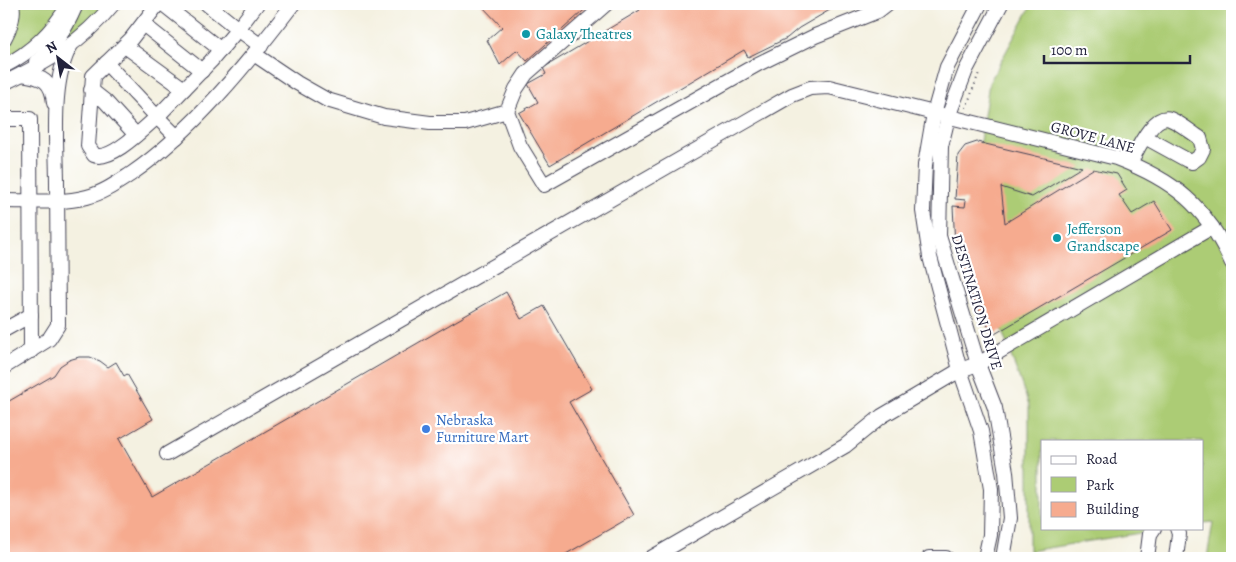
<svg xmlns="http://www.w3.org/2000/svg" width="1236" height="562" viewBox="0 0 1236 562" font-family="Alegreya,serif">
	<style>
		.green { fill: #accc74; stroke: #677758 }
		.building { fill: #f6ab8f }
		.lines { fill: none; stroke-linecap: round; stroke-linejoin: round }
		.minor-casing { stroke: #424154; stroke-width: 16 }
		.path { stroke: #424154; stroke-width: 2; stroke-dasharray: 1 4; stroke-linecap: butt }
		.minor { stroke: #fff; stroke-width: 14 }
		.culture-dot { fill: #0f9aa8; stroke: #fff; stroke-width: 2 }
		.shop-dot { fill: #3f7fe0; stroke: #fff; stroke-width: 2 }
		.labels { text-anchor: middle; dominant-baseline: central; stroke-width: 4.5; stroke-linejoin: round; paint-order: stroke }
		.culture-label { font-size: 15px; fill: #0d838f; stroke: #fff; text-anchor: start }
		.street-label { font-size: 15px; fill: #22223b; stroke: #fff }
		.shop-label { font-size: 15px; fill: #366cbe; stroke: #fff; text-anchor: start }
	</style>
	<rect width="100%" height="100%" fill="#fff"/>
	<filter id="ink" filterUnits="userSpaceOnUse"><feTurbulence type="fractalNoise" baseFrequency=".02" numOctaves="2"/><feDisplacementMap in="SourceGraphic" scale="10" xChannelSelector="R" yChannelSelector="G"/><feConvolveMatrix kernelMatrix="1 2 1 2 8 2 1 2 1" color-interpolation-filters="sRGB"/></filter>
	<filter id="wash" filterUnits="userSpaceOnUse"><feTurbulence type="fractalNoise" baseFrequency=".0096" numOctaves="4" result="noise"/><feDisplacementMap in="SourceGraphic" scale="20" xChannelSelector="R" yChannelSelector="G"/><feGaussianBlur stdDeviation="1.12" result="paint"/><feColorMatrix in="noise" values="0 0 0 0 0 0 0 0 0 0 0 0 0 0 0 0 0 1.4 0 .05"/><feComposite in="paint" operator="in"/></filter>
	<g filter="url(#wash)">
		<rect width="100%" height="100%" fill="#f4f1e1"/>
		<g class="green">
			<path d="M19,4H65L48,29L4,61C4,49 12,44 16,32C19,23 19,13 19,4Z"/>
			<path d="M80,4H108L61,46Z"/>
			<path d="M1032,4H1232V558H1207L1213,522L1202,523V441H1042V528H1171L1029,551V405L966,232L989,83Z"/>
		</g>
		<g id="blocks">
			<g class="building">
				<path d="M480,4H591L527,61L517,50L500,65L487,40L502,27Z"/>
				<path d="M636,4H840L799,28L787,38L748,57L744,50L550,165L519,113L538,102L528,84L546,74L543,68L640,10Z"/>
				<path d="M977,142L1082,167L1032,197L1001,187L1005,223L1093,169L1117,174L1127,190L1119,195L1132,214L1154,201L1172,230L993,335L976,305L963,274L955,246L953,206L965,207L966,200L955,199L958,155L965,146Z"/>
				<path d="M506,292L521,319L544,306L592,389L569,402L634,515L559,558H4V404L54,375L60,366L69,360L79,357H90L100,361L108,367L116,362L124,376L127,374L153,419L119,439L152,497Z"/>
			</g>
		</g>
	</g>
	<g filter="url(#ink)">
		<use href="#blocks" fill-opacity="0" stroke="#424154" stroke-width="1"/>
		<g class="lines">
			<g class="minor-casing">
				<g id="minor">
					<path d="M158,4L131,39L93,76L88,146L94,155C111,162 144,128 157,117L177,137"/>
					<path d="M163,4L221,50"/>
					<path d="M207,4L238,29L257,4"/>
					<path d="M606,4L526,74L516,89L507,111L520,146L544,185L758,64L815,36L878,11L887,4"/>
					<path d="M980,4L947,67L934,113L925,165L923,211L930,257L960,370L981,431L991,489L990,535L985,558"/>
					<path d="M1001,4L966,70L948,117L941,146L939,236L978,364L995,408L1006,472L1010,518L1003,558"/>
					<path d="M143,24L202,71"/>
					<path d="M4,39C10,28 15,16 12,4"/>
					<path d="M125,46L184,89"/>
					<path d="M254,54L297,83L327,100L384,117L430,123H465L507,111"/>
					<path d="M36,62C54,48 66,28 75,7"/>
					<path d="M106,63L157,117L211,61L238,29L261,46"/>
					<path d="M4,66C32,52 53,31 69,4"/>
					<path d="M22,74C43,77 52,81 54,103"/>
					<path d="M4,83C48,62 81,43 113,4"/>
					<path d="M91,90L105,101L136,135"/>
					<path d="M4,119H30L31,351"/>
					<path d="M1130,163C1137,151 1153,113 1170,119C1180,123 1191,132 1200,138L1203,149L1199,157L1192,162L1187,160L1145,137"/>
					<path d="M4,201C31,201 61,204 87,197C103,193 117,183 131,174C192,132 248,63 293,4"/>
					<path d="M4,330L31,315"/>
					<path d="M4,367L49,339L58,325C58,278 57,231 57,184C57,143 50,81 71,45"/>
					<path d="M167,454L792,95L810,88L829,87L1116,158C1174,180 1206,206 1232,263"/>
					<path d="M651,558L845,446L882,416L928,389L960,370L978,364L1212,227"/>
					<path d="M929,558H946"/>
					<path d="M1147,558L1150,534L1154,528"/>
					<path d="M1176,558L1179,534L1177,528"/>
				</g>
			</g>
			<path class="path" d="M966,108L979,73"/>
			<use href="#minor" class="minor"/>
		</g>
	</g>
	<g class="culture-dot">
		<circle cx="526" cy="34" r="5"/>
		<circle cx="1057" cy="238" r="5"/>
	</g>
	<circle class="shop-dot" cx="426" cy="429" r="5"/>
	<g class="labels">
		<g class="culture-label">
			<text x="536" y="34">Galaxy Theatres</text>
			<text x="1067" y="229">Jefferson<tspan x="1067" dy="17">Grandscape</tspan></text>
		</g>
		<g class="street-label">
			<text transform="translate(1093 137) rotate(15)">GROVE LANE</text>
			<text transform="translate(977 302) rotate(73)">DESTINATION DRIVE</text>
		</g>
		<g class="shop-label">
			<text x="436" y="420">Nebraska<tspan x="436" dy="17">Furniture Mart</tspan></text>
		</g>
	</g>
	<rect width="1236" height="562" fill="none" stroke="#fff" stroke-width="20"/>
	<rect x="1041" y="440" width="162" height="90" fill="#ffffff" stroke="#a7a7b1"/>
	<rect x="1051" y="456" width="25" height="8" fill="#ffffff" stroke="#a7a7b1"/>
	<text x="1086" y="464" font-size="15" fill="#22223b">Road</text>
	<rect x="1051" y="477" width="25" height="15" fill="#accc74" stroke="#a7a7b1"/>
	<text x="1086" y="490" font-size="15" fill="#22223b">Park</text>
	<rect x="1051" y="502" width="25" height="15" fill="#f6ab8f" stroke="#a7a7b1"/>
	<text x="1086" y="514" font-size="15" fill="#22223b">Building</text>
	<g transform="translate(58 58) rotate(329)" stroke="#ffffff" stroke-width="4" paint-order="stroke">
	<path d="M0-4L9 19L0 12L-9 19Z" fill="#22223b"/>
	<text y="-8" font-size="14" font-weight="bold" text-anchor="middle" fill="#22223b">N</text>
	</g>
	<path d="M1044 55v8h146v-8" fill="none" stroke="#22223b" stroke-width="2.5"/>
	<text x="1051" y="55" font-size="15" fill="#22223b" stroke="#ffffff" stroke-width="4" paint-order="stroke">100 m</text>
</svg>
